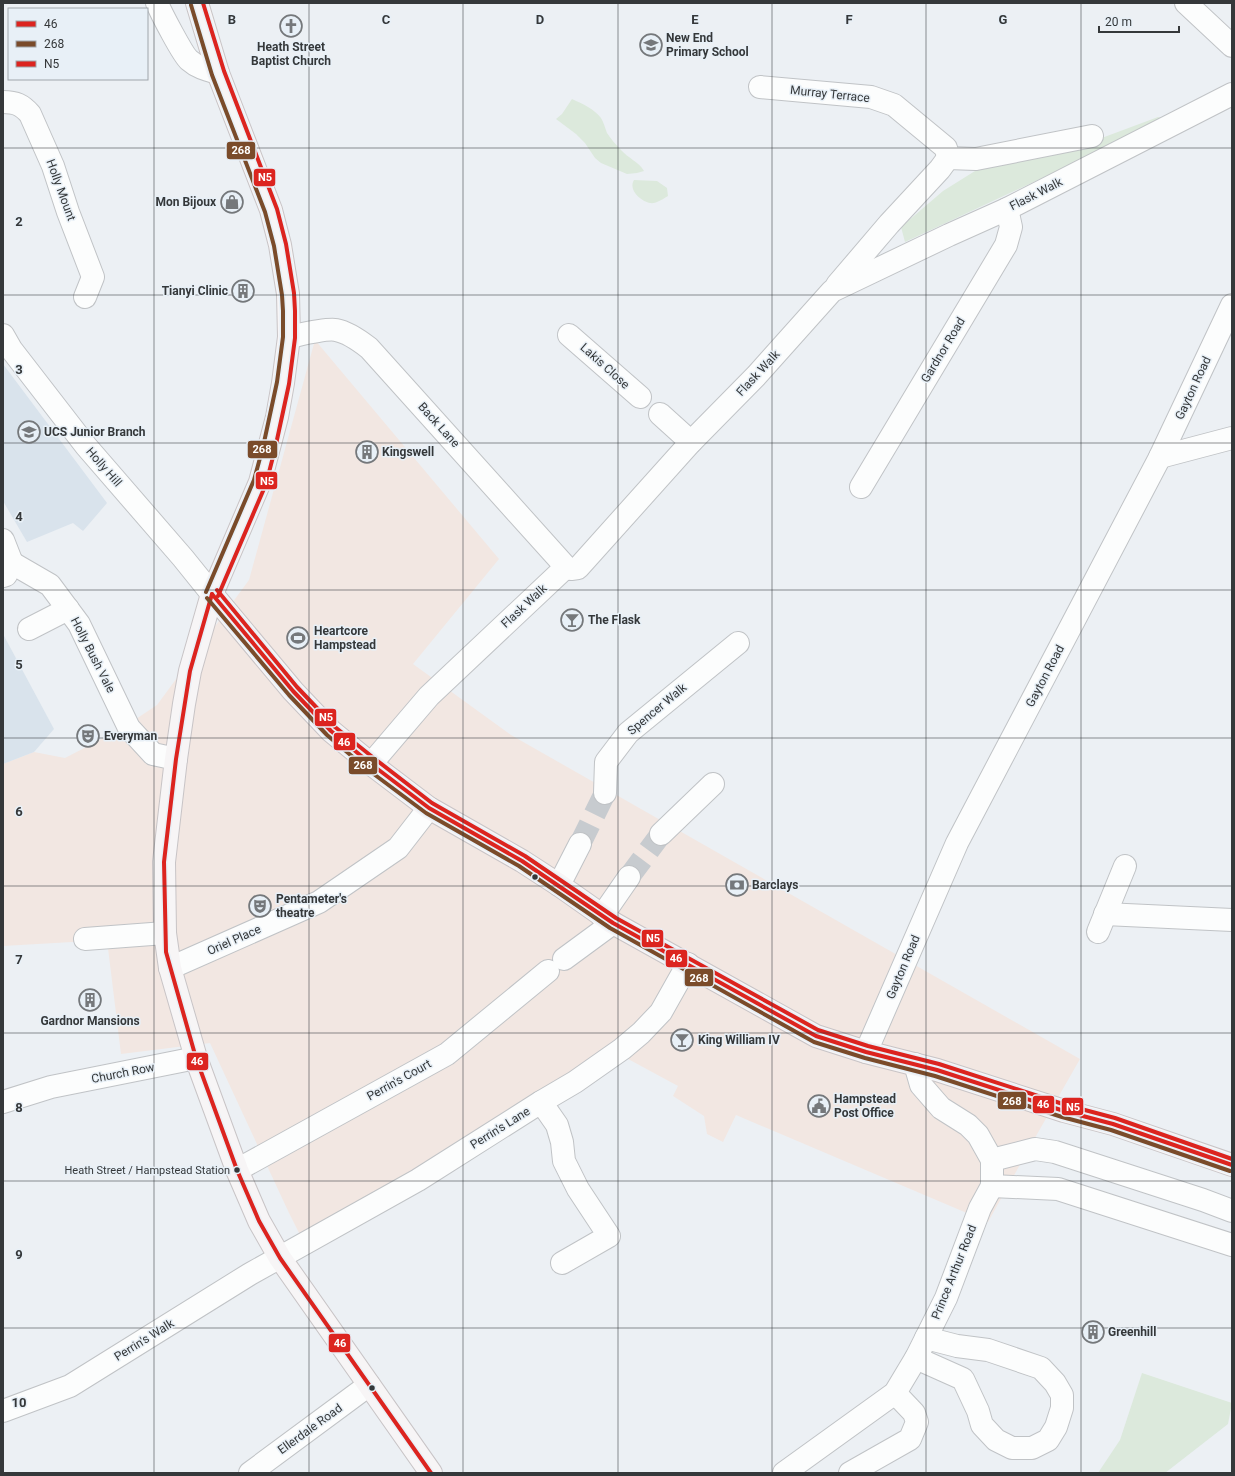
<svg xmlns="http://www.w3.org/2000/svg" width="1235" height="1476" viewBox="0 0 1235 1476" font-family="Roboto,sans-serif">
	<style>
		.commercial { fill: #f2e7e2 }
		.built { fill: #d9e3ec }
		.green { fill: #dce9dc }
		.lines { fill: none; stroke-linecap: round; stroke-linejoin: round }
		.minor-tunnel { stroke: #c7cbcf; stroke-width: 22; stroke-dasharray: 22 11; stroke-linecap: butt }
		.minor-casing { stroke: #c0c3c6; stroke-width: 24 }
		.major-casing { stroke: #c8c4c6; stroke-width: 24 }
		.minor { stroke: #fcfdfd; stroke-width: 22 }
		.major { stroke: #f7f5f6; stroke-width: 22 }
		.bus-1-casing { stroke: #e8f0f7; stroke-width: 7 }
		.bus-2-casing { stroke: #e8f0f7; stroke-width: 7 }
		.bus-3-casing { stroke: #e8f0f7; stroke-width: 7 }
		.bus-1 { stroke: #dc241f; stroke-width: 4 }
		.bus-2 { stroke: #7a4b2a; stroke-width: 4 }
		.bus-3 { stroke: #dc241f; stroke-width: 4 }
		.grid { fill: none; stroke: #35383a; stroke-width: 1; stroke-opacity: 0.55 }
		.bus-dot { fill: #35383a; stroke: #e8f0f7; stroke-width: 1.5 }
		.labels { text-anchor: middle; dominant-baseline: central; stroke-width: 3; stroke-linejoin: round; paint-order: stroke }
		.bus-label { font-size: 11px; fill: #35383a; stroke: #e8f0f7; text-anchor: end }
		.poi-label { font-size: 12px; font-weight: bold; fill: #35383a; stroke: #e8f0f7; text-anchor: start }
		.street-label { font-size: 12px; fill: #35383a; stroke: #e8f0f7 }
		.grid-label { font-size: 13px; text-anchor: middle; font-weight: bold; fill: #35383a; stroke: #e8f0f7; stroke-width: 3; stroke-linejoin: round; paint-order: stroke }
		.line-badge { stroke: #e8f0f7; stroke-width: 1.5 }
		.badge-label { font-size: 11px; text-anchor: middle; font-weight: bold; fill: #fff }
	</style>
	<rect width="100%" height="100%" fill="#ecf0f4"/>
	<path class="commercial" d="M315,340L499,559L413,664L511,735L1080,1059L1036,1136L988,1222L736,1115L723,1142L707,1134L704,1116L673,1096L678,1086L617,1053L300,1235L289,1213L210,1043L121,1054L107,940L3,946V764L34,752L65,758L121,729L157,705L249,580Z"/>
	<g class="built">
		<path d="M3,364L107,503L83,531L73,523L27,542L3,501Z"/>
		<path d="M3,634L54,729L34,752L3,764Z"/>
	</g>
	<g class="green">
		<path d="M572,99C583,104 594,109 601,118C604,123 605,128 607,133C611,139 616,145 621,150C628,158 639,162 644,171L637,173L627,174L601,163L595,158L585,143L576,134L556,119L562,114Z"/>
		<path d="M1158,117L1162,118L1111,146L905,242L901,227L943,191L975,171L1000,163L1099,139Z"/>
		<path d="M634,180L657,181L667,188L668,196C663,199 656,204 650,203C640,201 628,189 634,180Z"/>
		<path d="M1142,1373L1232,1403L1228,1424L1165,1473H1098L1120,1440Z"/>
	</g>
	<g class="lines">
		<g class="minor-tunnel">
			<path d="M580,844L605,793"/>
			<path d="M629,877L661,834"/>
		</g>
		<g class="minor-casing">
			<g id="minor">
				<path d="M157,3C161,13 183,55 189,60C198,68 207,70 218,73"/>
				<path d="M1186,3L1232,46"/>
				<path d="M760,87L871,97L894,105L946,148L948,158"/>
				<path d="M3,102C16,102 22,105 30,114L53,166L68,212L93,277L85,297"/>
				<path d="M948,158L976,159L1092,136"/>
				<path d="M837,285L889,224L940,169L948,158"/>
				<path d="M3,335L11,349L86,446L183,558L212,594"/>
				<path d="M569,335L640,397"/>
				<path d="M289,337C299,335 326,328 336,330C347,332 360,341 369,348L566,567L571,569L578,568L691,442L756,376L832,291L949,235L1007,209L1232,94"/>
				<path d="M660,414L691,442"/>
				<path d="M1160,457L1232,438"/>
				<path d="M861,487L1006,245L1011,227L1007,209"/>
				<path d="M3,540L12,563"/>
				<path d="M3,576L6,575L12,563L50,585L79,624L129,728L153,754L176,759"/>
				<path d="M29,629L68,609"/>
				<path d="M371,764L429,696L566,567"/>
				<path d="M605,793L606,762L628,733L738,643"/>
				<path d="M661,834L713,784"/>
				<path d="M559,885L580,844"/>
				<path d="M1105,914L1232,920"/>
				<path d="M602,916L629,877"/>
				<path d="M1098,932L1125,866"/>
				<path d="M85,939L165,933"/>
				<path d="M564,959L613,923"/>
				<path d="M170,968L319,902L398,848L429,808"/>
				<path d="M866,1052L957,843L1160,457L1232,305"/>
				<path d="M3,1102L51,1087L196,1058"/>
				<path d="M541,1102L557,1125L562,1142L564,1161L578,1189L609,1236L562,1263"/>
				<path d="M992,1160L1035,1149L1055,1152L1203,1200L1232,1211"/>
				<path d="M237,1170L447,1054L548,971"/>
				<path d="M992,1186L1058,1189L1232,1245"/>
				<path d="M916,1358L963,1379L978,1411L982,1425L996,1440L1012,1448H1032L1048,1440L1056,1427L1062,1408V1395L1055,1383L1041,1368L988,1350L957,1346L926,1338"/>
				<path d="M3,1411L70,1386L250,1274L418,1180L541,1102L575,1082L622,1049L641,1033L661,1012L688,964"/>
				<path d="M250,1473L369,1385"/>
				<path d="M784,1473L895,1393L916,1358L946,1298L980,1208L992,1186V1160L978,1135L968,1125L941,1108L921,1085L915,1064"/>
				<path d="M850,1473L910,1439L917,1422L914,1413L895,1393"/>
			</g>
		</g>
		<g class="major-casing">
			<g id="major">
				<path d="M197,3L218,73L271,210L280,245L288,294L289,337L283,383L277,417L260,482L212,594L190,671L184,704L176,759L164,862L165,933L170,968L196,1058L237,1170L259,1221L280,1258L431,1473"/>
				<path d="M212,594L293,691L331,731L371,764L429,808L522,861L559,885L613,923L816,1036L866,1052L937,1070L1064,1111L1113,1124L1232,1165"/>
			</g>
		</g>
		<use href="#minor" class="minor"/>
		<use href="#major" class="major"/>
		<g class="bus-1-casing">
			<g id="bus-1">
				<path d="M212,594L293,691L331,731L371,764L429,808L522,861L613,923L816,1036L866,1052L937,1070L1064,1111L1113,1124L1232,1165"/>
				<path d="M212,594L190,671L176,759L164,862L166,952L196,1058L237,1170L259,1221L280,1258L431,1473"/>
			</g>
		</g>
		<g class="bus-2-casing">
			<g id="bus-2">
				<path d="M191,5L212,75L265,212L274,246L282,295L283,311V337L277,382L263,447L254,480L206,592"/>
				<path d="M207,598L289,695L327,735L367,769L426,813L519,866L610,928L814,1042L865,1058L935,1076L1062,1117L1111,1130L1230,1171"/>
			</g>
		</g>
		<g class="bus-3-casing">
			<g id="bus-3">
				<path d="M203,3L224,71L277,209L286,244L294,293L295,311V338L289,384L275,449L266,484L218,596"/>
				<path d="M217,590L297,687L335,727L375,759L432,803L525,856L616,918L818,1030L868,1046L939,1064L1066,1105L1115,1118L1232,1159"/>
			</g>
		</g>
		<use href="#bus-1" class="bus-1"/>
		<use href="#bus-2" class="bus-2"/>
		<use href="#bus-3" class="bus-3"/>
	</g>
	<path class="grid" d="M154,3V1473M309,3V1473M463,3V1473M618,3V1473M772,3V1473M926,3V1473M1081,3V1473M3,148H1232M3,295H1232M3,443H1232M3,590H1232M3,738H1232M3,886H1232M3,1033H1232M3,1181H1232M3,1328H1232"/>
	<defs>
		<g id="church-ring" transform="scale(1.15)"><circle r="9.5" fill="#e8f0f7" stroke="#75787b" stroke-width="1.5"/><path d="M-1.2-6h2.4v3.5h3.3v2.4h-3.3V6h-2.4V-.1h-3.3v-2.4h3.3Z" fill="#75787b"/></g>
		<g id="school-ring" transform="scale(1.15)"><circle r="9.5" fill="#e8f0f7" stroke="#75787b" stroke-width="1.5"/><path d="M0-5L7-2L0 1L-7-2ZM-4 1L0 2.5L4 1V4Q0 6-4 4Z" fill="#75787b"/></g>
		<g id="shop-ring" transform="scale(1.15)"><circle r="9.5" fill="#e8f0f7" stroke="#75787b" stroke-width="1.5"/><path d="M-5-2.5h2.3a2.7 3.5 0 0 1 5.4 0H5L5.5 6h-11ZM-1.5-2.5h3a1.5 2.3 0 0 0-3 0Z" fill="#75787b"/></g>
		<g id="building-ring" transform="scale(1.15)"><circle r="9.5" fill="#e8f0f7" stroke="#75787b" stroke-width="1.5"/><path d="M-4-6H4V6H1V3H-1V6H-4ZM-2.5-4.3h1.7v1.8h-1.7ZM.8-4.3h1.7v1.8H.8ZM-2.5-1h1.7V.8h-1.7ZM.8-1h1.7V.8H.8Z" fill="#75787b"/></g>
		<g id="bar-ring" transform="scale(1.15)"><circle r="9.5" fill="#e8f0f7" stroke="#75787b" stroke-width="1.5"/><path d="M-6-5H6L.8 .8V4.5H3.5V6h-7V4.5H-.8V.8Z" fill="#75787b"/></g>
		<g id="stadium-ring" transform="scale(1.15)"><circle r="9.5" fill="#e8f0f7" stroke="#75787b" stroke-width="1.5"/><path d="M0-5a6.5 5 0 1 0 0 10a6.5 5 0 1 0 0-10ZM-3.5-1.8h7v3.6h-7Z" fill="#75787b"/></g>
		<g id="theatre-ring" transform="scale(1.15)"><circle r="9.5" fill="#e8f0f7" stroke="#75787b" stroke-width="1.5"/><path d="M-5-5.5Q0-4 5-5.5V0Q5 5 0 6Q-5 5-5 0ZM-3.3-2.5H-1v1.5H-3.3ZM1-2.5H3.3v1.5H1ZM-2.8 1Q0 5.5 2.8 1Z" fill="#75787b"/></g>
		<g id="bank-ring" transform="scale(1.15)"><circle r="9.5" fill="#e8f0f7" stroke="#75787b" stroke-width="1.5"/><path d="M-6-4H6V4H-6ZM0-2.3a2.3 2.3 0 1 0 0 4.6a2.3 2.3 0 1 0 0-4.6Z" fill="#75787b"/></g>
		<g id="civic-ring" transform="scale(1.15)"><circle r="9.5" fill="#e8f0f7" stroke="#75787b" stroke-width="1.5"/><path d="M-.6-6.5H3V-4.5H.6V-3L4-1V1h2V6H-6V1h2V-1L-.6-3ZM-1.2 2.5V6h2.4V2.5Z" fill="#75787b"/></g>
	</defs>
	<g fill-rule="evenodd">
		<use href="#church-ring" x="291" y="26"/>
		<use href="#school-ring" x="651" y="45"/>
		<use href="#shop-ring" x="232" y="202"/>
		<use href="#building-ring" x="243" y="291"/>
		<use href="#school-ring" x="29" y="432"/>
		<use href="#building-ring" x="367" y="452"/>
		<use href="#bar-ring" x="572" y="620"/>
		<use href="#stadium-ring" x="298" y="638"/>
		<use href="#theatre-ring" x="88" y="736"/>
		<use href="#bank-ring" x="737" y="885"/>
		<use href="#theatre-ring" x="260" y="906"/>
		<use href="#building-ring" x="90" y="1000"/>
		<use href="#bar-ring" x="682" y="1040"/>
		<use href="#civic-ring" x="819" y="1106"/>
		<use href="#building-ring" x="1093" y="1332"/>
	</g>
	<g class="bus-dot">
		<circle cx="535" cy="877" r="3.5"/>
		<circle cx="237" cy="1170" r="3.5"/>
		<circle cx="372" cy="1388" r="3.5"/>
	</g>
	<g class="labels">
		<g class="bus-label">
			<text x="230" y="1170">Heath Street / Hampstead Station</text>
		</g>
		<g class="poi-label">
			<text x="666" y="38">New End<tspan x="666" dy="14">Primary School</tspan></text>
			<text x="291" y="47" text-anchor="middle">Heath Street<tspan x="291" dy="14">Baptist Church</tspan></text>
			<text x="216" y="202" text-anchor="end">Mon Bijoux</text>
			<text x="228" y="291" text-anchor="end">Tianyi Clinic</text>
			<text x="44" y="432">UCS Junior Branch</text>
			<text x="382" y="452">Kingswell</text>
			<text x="588" y="620">The Flask</text>
			<text x="314" y="631">Heartcore<tspan x="314" dy="14">Hampstead</tspan></text>
			<text x="104" y="736">Everyman</text>
			<text x="752" y="885">Barclays</text>
			<text x="276" y="899">Pentameter's<tspan x="276" dy="14">theatre</tspan></text>
			<text x="90" y="1021" text-anchor="middle">Gardnor Mansions</text>
			<text x="698" y="1040">King William IV</text>
			<text x="834" y="1099">Hampstead<tspan x="834" dy="14">Post Office</tspan></text>
			<text x="1108" y="1332">Greenhill</text>
		</g>
		<g class="street-label">
			<text transform="translate(830 94) rotate(6)">Murray Terrace</text>
			<text transform="translate(61 190) rotate(70)">Holly Mount</text>
			<text transform="translate(1036 194) rotate(-27)">Flask Walk</text>
			<text transform="translate(943 350) rotate(-59)">Gardnor Road</text>
			<text transform="translate(605 366) rotate(42)">Lakis Close</text>
			<text transform="translate(758 373) rotate(-47)">Flask Walk</text>
			<text transform="translate(1193 388) rotate(-65)">Gayton Road</text>
			<text transform="translate(439 425) rotate(48)">Back Lane</text>
			<text transform="translate(104 467) rotate(49)">Holly Hill</text>
			<text transform="translate(524 606) rotate(-43)">Flask Walk</text>
			<text transform="translate(93 655) rotate(63)">Holly Bush Vale</text>
			<text transform="translate(1045 676) rotate(-62)">Gayton Road</text>
			<text transform="translate(657 709) rotate(-40)">Spencer Walk</text>
			<text transform="translate(234 940) rotate(-24)">Oriel Place</text>
			<text transform="translate(903 967) rotate(-67)">Gayton Road</text>
			<text transform="translate(123 1073) rotate(-11)">Church Row</text>
			<text transform="translate(399 1080) rotate(-29)">Perrin's Court</text>
			<text transform="translate(500 1128) rotate(-32)">Perrin's Lane</text>
			<text transform="translate(954 1272) rotate(-68)">Prince Arthur Road</text>
			<text transform="translate(144 1340) rotate(-32)">Perrin's Walk</text>
			<text transform="translate(310 1429) rotate(-36)">Ellerdale Road</text>
		</g>
	</g>
	<g class="grid-label">
		<text x="232" y="24">B</text>
		<text x="386" y="24">C</text>
		<text x="540" y="24">D</text>
		<text x="695" y="24">E</text>
		<text x="849" y="24">F</text>
		<text x="1003" y="24">G</text>
		<text x="19" y="226">2</text>
		<text x="19" y="374">3</text>
		<text x="19" y="521">4</text>
		<text x="19" y="669">5</text>
		<text x="19" y="816">6</text>
		<text x="19" y="964">7</text>
		<text x="19" y="1112">8</text>
		<text x="19" y="1259">9</text>
		<text x="19" y="1407">10</text>
	</g>
	<g class="line-badge">
		<rect x="226" y="141" width="30" height="19" rx="4" fill="#7a4b2a"/>
		<rect x="253" y="168" width="23" height="19" rx="4" fill="#dc241f"/>
		<rect x="247" y="440" width="31" height="19" rx="4" fill="#7a4b2a"/>
		<rect x="255" y="471" width="23" height="19" rx="4" fill="#dc241f"/>
		<rect x="314" y="708" width="23" height="19" rx="4" fill="#dc241f"/>
		<rect x="333" y="732" width="23" height="19" rx="4" fill="#dc241f"/>
		<rect x="348" y="756" width="30" height="19" rx="4" fill="#7a4b2a"/>
		<rect x="641" y="929" width="23" height="19" rx="4" fill="#dc241f"/>
		<rect x="665" y="949" width="23" height="19" rx="4" fill="#dc241f"/>
		<rect x="684" y="968" width="30" height="19" rx="4" fill="#7a4b2a"/>
		<rect x="186" y="1052" width="23" height="19" rx="4" fill="#dc241f"/>
		<rect x="997" y="1091" width="30" height="19" rx="4" fill="#7a4b2a"/>
		<rect x="1032" y="1095" width="23" height="19" rx="4" fill="#dc241f"/>
		<rect x="1061" y="1097" width="23" height="19" rx="4" fill="#dc241f"/>
		<rect x="328" y="1333" width="23" height="20" rx="4" fill="#dc241f"/>
	</g>
	<g class="badge-label">
		<text x="241" y="154">268</text>
		<text x="265" y="181">N5</text>
		<text x="262" y="453">268</text>
		<text x="267" y="485">N5</text>
		<text x="326" y="721">N5</text>
		<text x="344" y="746">46</text>
		<text x="363" y="769">268</text>
		<text x="653" y="942">N5</text>
		<text x="676" y="962">46</text>
		<text x="699" y="982">268</text>
		<text x="197" y="1065">46</text>
		<text x="1012" y="1105">268</text>
		<text x="1043" y="1108">46</text>
		<text x="1073" y="1111">N5</text>
		<text x="340" y="1347">46</text>
	</g>
	<rect width="1235" height="1476" fill="none" stroke="#35383a" stroke-width="8"/>
	<rect x="8" y="8" width="140" height="72" fill="#e8f0f7" stroke="#a0a6ab"/>
	<rect x="16" y="21" width="20" height="6" fill="#dc241f" stroke="#a0a6ab"/>
	<text x="44" y="28" font-size="12" fill="#35383a">46</text>
	<rect x="16" y="41" width="20" height="6" fill="#7a4b2a" stroke="#a0a6ab"/>
	<text x="44" y="48" font-size="12" fill="#35383a">268</text>
	<rect x="16" y="61" width="20" height="6" fill="#dc241f" stroke="#a0a6ab"/>
	<text x="44" y="68" font-size="12" fill="#35383a">N5</text>
	<path d="M1099 26v6h80v-6" fill="none" stroke="#35383a" stroke-width="2"/>
	<text x="1105" y="26" font-size="12" fill="#35383a" stroke="#e8f0f7" stroke-width="3" paint-order="stroke">20 m</text>
</svg>
